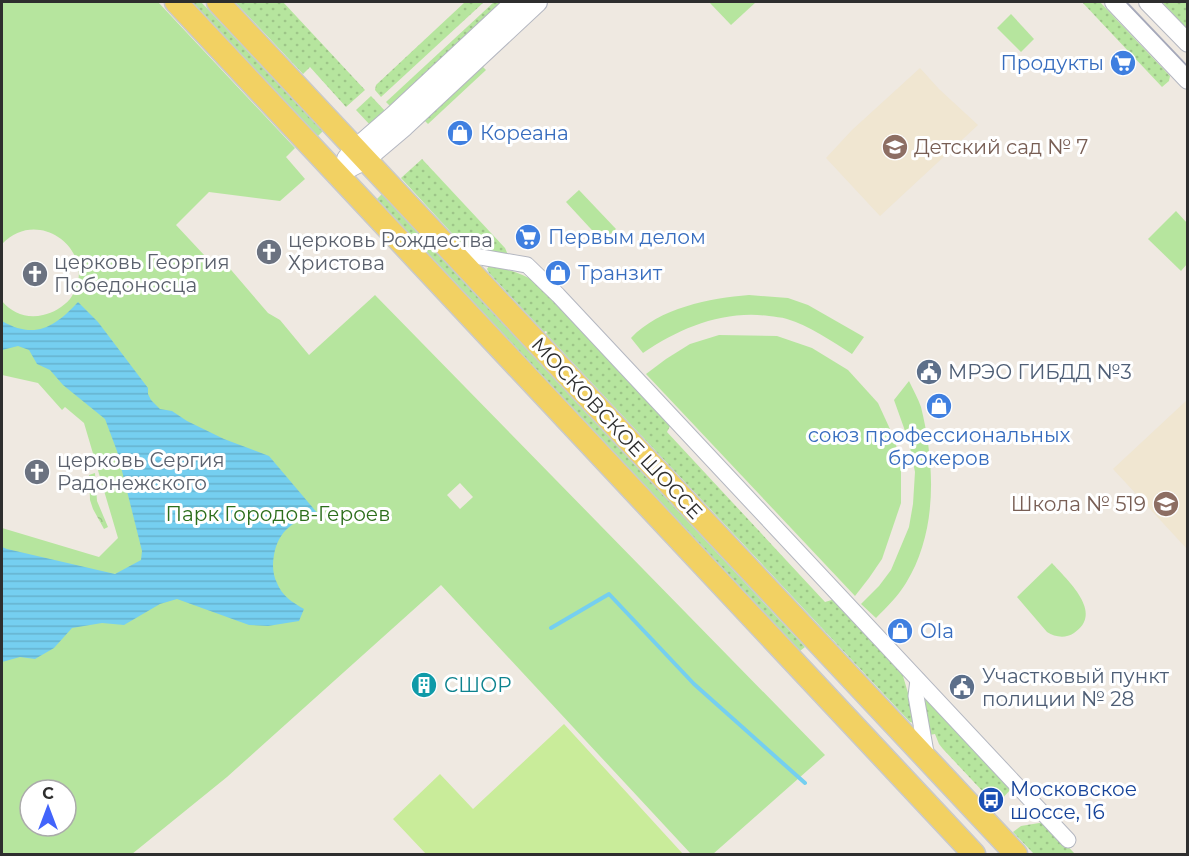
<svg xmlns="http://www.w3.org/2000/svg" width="1189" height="856" viewBox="0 0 1189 856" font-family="Montserrat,sans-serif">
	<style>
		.education { fill: #f0e6d1 }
		.grass { fill: url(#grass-dots) }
		.forest { fill: url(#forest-crowns) }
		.park { fill: #b6e59e; fill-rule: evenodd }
		.pitch { fill: #c9ec9a }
		.water { fill: url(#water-rules) }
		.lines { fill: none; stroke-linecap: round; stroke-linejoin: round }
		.stream { stroke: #75cff0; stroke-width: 4 }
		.minor-casing { stroke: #b4b7c1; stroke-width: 17 }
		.tertiary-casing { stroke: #b4b7c1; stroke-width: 20 }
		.secondary-casing { stroke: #b4b7c1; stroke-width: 22 }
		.primary-casing { stroke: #c9c9c9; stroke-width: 25 }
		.minor { stroke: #fff; stroke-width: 15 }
		.tertiary { stroke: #fff; stroke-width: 18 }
		.secondary { stroke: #fff; stroke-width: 20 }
		.primary { stroke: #f2d163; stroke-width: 22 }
		.tram { stroke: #a3a6b8; stroke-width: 1.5 }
		.labels { text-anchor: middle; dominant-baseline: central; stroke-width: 6; stroke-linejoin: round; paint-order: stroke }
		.shop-label { font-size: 20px; fill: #366cbe; stroke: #fff; text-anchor: start }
		.education-label { font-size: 20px; fill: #785e54; stroke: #fff; text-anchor: start }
		.worship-label { font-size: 20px; fill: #5b616d; stroke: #fff; text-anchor: start }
		.service-label { font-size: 20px; fill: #4e5e75; stroke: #fff; text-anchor: start }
		.street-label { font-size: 20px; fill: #2e2e2e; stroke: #fff }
		.park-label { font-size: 20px; fill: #2c6e1b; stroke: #fff }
		.culture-label { font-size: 20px; fill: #0d838f; stroke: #fff; text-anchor: start }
		.transit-label { font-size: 20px; fill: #164399; stroke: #fff; text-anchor: start }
	</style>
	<defs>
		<pattern id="grass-dots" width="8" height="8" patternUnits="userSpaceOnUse" patternTransform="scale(1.5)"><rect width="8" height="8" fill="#b6e59e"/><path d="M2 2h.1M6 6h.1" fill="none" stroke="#9dc588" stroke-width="1.8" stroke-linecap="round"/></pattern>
		<pattern id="forest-crowns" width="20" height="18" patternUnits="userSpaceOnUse" patternTransform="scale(1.5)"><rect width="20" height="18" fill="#b6e59e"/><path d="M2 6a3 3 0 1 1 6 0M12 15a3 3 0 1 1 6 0" fill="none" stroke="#9dc588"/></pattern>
		<pattern id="water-rules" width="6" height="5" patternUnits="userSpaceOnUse" patternTransform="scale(1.5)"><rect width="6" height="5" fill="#75cff0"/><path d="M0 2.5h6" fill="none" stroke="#66b2ce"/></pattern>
	</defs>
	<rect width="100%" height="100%" fill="#efe9e1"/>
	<g class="education">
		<path d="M920,68L939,89L978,125L880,216L826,158L852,130Z"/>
		<path d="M1187,400V549L1113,469Z"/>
	</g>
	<g class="grass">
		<path d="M191,2H201L323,131L318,136Z"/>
		<path d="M235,2H283L365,90L346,107L310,67L303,74Z"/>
		<path d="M465,2H484L381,97L375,90L376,85Z"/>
		<path d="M494,2H506L392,108L386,102Z"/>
		<path d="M1082,2H1100L1170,76L1169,81L1162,87Z"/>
		<path d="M1162,2H1187V29Z"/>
		<path d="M482,66L486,70L428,124L422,118Z"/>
		<path d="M371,96L386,112L371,126L356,110Z"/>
		<path d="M422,159L505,248L508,255L502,256L469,247L459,241L401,178Z"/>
		<path d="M382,194L805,647L800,651L377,199Z"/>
		<path d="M489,266C507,269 522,273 538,283L671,424L667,432L825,602L835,599L899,667L903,676L915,717L914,723L910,722L546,334L547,332L546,331L544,332L489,273L487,269Z"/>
		<path d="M922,694L1012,788L997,804L989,796H987L943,749L939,744L935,734L929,735Z"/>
		<path d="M1045,822L1075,854H1034L1013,832L1021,826Z"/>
	</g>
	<path class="forest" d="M95,473L97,501L108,527L104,529L93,509L90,500L89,475Z"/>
	<g class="park">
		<path d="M2,2H158L295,148L286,157L305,179L280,201L209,192L176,225L205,256L207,260H213L226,264L268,313L280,320L309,355L375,295L825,755L713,854H691L441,585L227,777L132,854H2V528L99,557L118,538L84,423L65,407L62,410L38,383L2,375V301C12,313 27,319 43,315C53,313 63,307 70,299C102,255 40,204 2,244ZM460,483L473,497L460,509L447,495ZM30,790H66V826H30Z"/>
		<path d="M709,2H756L731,25Z"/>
		<path d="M1011,14L1034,39L1021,52L997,28Z"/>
		<path d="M579,190L616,229L602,241L566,202Z"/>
		<path d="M1176,211L1187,223V264L1181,271L1148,239Z"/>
		<path d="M749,295L788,298L808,305L864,337L852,354C833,342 808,325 787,319C781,317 775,317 769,316C723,310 680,328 643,353L631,338C659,308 710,298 749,295Z"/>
		<path d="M719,335L777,336L812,348L848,370L878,403L895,440L901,469V503L882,559L869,578L855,596L646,374L666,359L690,344Z"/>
		<path d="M909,381C913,390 918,398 921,407C935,464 938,531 906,583C898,596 887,607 876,618L861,604L879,586L891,570L909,527L913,504L915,472L909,442L894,400Z"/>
		<path d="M1052,563C1067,580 1105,613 1074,633C1065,639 1055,637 1047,632L1017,597Z"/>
	</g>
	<path class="pitch" d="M564,724L683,854H426L393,819L440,774L473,809Z"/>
	<path class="water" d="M78,302L98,322L148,388V394L151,400L160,409L172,411L187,421L224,439L269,456L319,515C295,518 278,531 274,555C272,565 273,575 277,583C282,596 292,602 304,609L299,621L268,626L249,625L177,599L160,604L124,625L102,623L72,628L54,648L35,659L20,657L2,662V547L7,549L115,574L141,560L142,551L117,451L105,419L63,385L50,370L37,364L29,350L18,346L2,350V321C35,340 55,327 78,302Z"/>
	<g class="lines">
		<path class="stream" d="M551,628L609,594L694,684L805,783"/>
		<g class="minor-casing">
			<g id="minor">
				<path d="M452,252L527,265L558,295L1068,840"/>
				<path d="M918,680L916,696L927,758"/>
			</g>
		</g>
		<g class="tertiary-casing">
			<g id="tertiary">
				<path d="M1114,2L1188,80"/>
				<path d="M1148,2L1188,43"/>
			</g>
		</g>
		<g class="secondary-casing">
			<g id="secondary">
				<path d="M347,159L356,149L394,116L516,2"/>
				<path d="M336,174L365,159L404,126L537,2"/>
			</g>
		</g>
		<g class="primary-casing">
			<g id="primary">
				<path d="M176,2L974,854"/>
				<path d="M218,2L1016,854"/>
			</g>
		</g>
		<use href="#minor" class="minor"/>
		<use href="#tertiary" class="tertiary"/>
		<use href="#secondary" class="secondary"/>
		<use href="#primary" class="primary"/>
		<path class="tram" d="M1126,2L1188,67"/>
	</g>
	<defs>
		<g id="supermarket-disc" transform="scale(1.35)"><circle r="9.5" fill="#3f7fe0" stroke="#fff"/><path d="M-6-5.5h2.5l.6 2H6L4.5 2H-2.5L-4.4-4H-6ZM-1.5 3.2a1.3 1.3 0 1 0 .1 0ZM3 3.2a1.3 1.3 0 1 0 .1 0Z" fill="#fff"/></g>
		<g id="shop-disc" transform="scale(1.35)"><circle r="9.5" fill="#3f7fe0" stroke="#fff"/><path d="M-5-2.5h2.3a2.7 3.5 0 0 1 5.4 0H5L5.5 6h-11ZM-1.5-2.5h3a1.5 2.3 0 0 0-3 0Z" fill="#fff"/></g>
		<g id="school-disc" transform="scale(1.35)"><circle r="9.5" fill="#8d6e63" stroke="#fff"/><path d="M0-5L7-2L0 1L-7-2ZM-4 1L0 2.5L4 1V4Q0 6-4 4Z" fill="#fff"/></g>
		<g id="church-disc" transform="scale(1.35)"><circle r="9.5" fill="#6b7280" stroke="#fff"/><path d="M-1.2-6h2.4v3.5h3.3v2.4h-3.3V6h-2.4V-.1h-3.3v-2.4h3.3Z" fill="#fff"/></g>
		<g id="civic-disc" transform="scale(1.35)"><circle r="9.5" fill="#5c6f8a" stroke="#fff"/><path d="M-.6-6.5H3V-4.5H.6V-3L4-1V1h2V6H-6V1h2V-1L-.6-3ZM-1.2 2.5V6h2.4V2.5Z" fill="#fff"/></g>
		<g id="building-disc" transform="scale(1.35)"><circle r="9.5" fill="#0f9aa8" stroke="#fff"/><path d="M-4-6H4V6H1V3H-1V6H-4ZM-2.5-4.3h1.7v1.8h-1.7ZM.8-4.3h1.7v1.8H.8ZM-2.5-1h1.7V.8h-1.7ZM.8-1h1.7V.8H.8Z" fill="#fff"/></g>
		<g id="bus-disc" transform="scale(1.35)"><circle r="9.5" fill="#1a4fb4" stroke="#fff"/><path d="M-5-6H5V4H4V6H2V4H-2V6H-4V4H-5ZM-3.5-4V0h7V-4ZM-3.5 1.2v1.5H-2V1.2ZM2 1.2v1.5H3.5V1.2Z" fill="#fff"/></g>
	</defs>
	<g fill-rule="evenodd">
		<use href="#supermarket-disc" x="1123" y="63"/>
		<use href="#shop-disc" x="460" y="133"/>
		<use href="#school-disc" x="895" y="147"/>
		<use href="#supermarket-disc" x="528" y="237"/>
		<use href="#church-disc" x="269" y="252"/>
		<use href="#shop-disc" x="558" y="273"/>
		<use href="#church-disc" x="35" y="274"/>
		<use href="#civic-disc" x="929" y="372"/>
		<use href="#shop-disc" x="939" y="406"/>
		<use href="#church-disc" x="37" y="472"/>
		<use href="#school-disc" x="1166" y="504"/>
		<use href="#shop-disc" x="900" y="631"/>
		<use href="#building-disc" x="424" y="685"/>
		<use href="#civic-disc" x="962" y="687"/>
		<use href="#bus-disc" x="991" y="800"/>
	</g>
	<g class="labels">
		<g class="shop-label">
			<text x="1104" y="63" text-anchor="end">Продукты</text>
			<text x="480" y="133">Кореана</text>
			<text x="548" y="237">Первым делом</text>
			<text x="578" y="273">Транзит</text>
			<text x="939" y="435" text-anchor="middle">союз профессиональных<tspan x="939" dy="23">брокеров</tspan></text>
			<text x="920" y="631">Ola</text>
		</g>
		<g class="education-label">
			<text x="914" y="147">Детский сад № 7</text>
			<text x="1146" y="504" text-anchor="end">Школа № 519</text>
		</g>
		<g class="worship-label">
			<text x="288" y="240">церковь Рождества<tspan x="288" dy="23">Христова</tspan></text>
			<text x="54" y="262">церковь Георгия<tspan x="54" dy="23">Победоносца</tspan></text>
			<text x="57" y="460">церковь Сергия<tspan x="57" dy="23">Радонежского</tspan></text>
		</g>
		<g class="service-label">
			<text x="948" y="372">МРЭО ГИБДД №3</text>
			<text x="982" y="676">Участковый пункт<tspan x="982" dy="23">полиции № 28</tspan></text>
		</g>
		<g class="street-label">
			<text transform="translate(617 428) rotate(47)">МОСКОВСКОЕ ШОССЕ</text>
		</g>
		<g class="park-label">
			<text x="278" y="514">Парк Городов-Героев</text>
		</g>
		<g class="culture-label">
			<text x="444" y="685">СШОР</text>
		</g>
		<g class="transit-label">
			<text x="1010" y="789">Московское<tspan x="1010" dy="23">шоссе, 16</tspan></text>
		</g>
	</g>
	<rect width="1189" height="856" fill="none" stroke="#2e2e2e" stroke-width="6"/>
	<g transform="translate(48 808)"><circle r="28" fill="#ffffff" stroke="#ababab" stroke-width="1.5"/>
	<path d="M0-4.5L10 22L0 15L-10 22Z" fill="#4264fb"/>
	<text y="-9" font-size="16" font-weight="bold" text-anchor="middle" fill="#2e2e2e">С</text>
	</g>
</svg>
